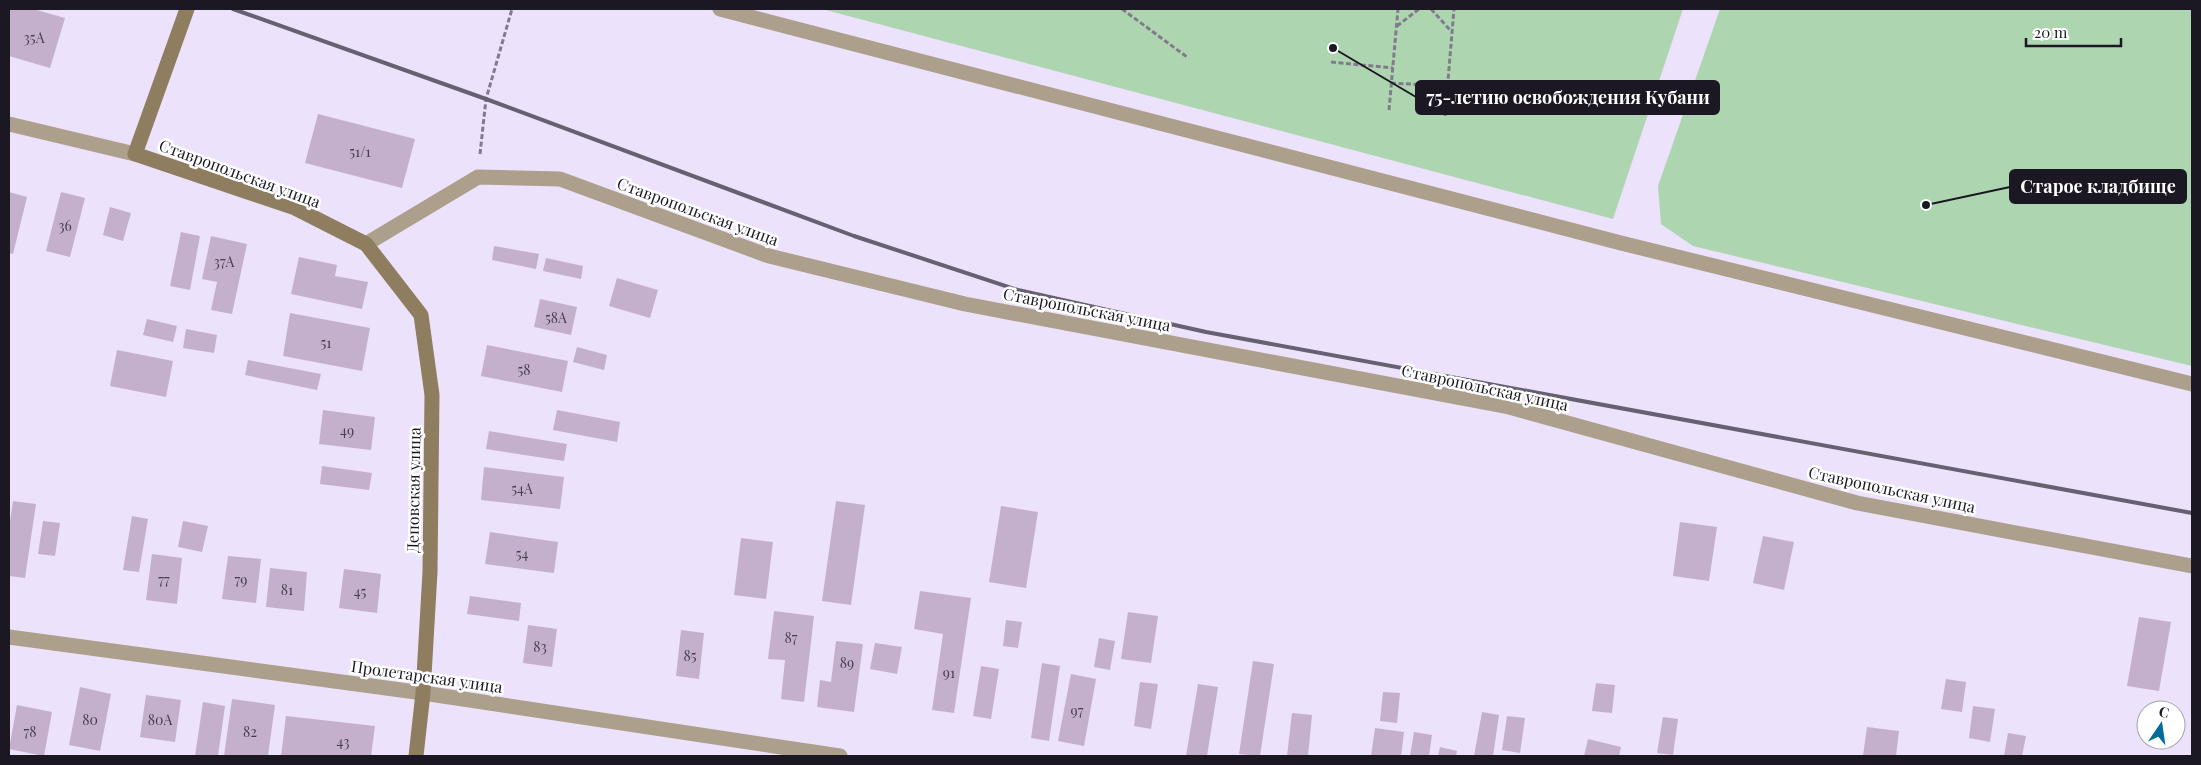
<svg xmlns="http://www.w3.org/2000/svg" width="2201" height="765" viewBox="0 0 2201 765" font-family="'Playfair Display',serif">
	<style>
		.green { fill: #add6b0 }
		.building { fill: #c4b0cd }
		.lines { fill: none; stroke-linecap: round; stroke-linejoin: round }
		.path { stroke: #827b8d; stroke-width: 3; stroke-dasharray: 5 2.5; stroke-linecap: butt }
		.minor { stroke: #aca08c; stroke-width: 15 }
		.secondary { stroke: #8f7d60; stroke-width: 15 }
		.rail { stroke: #666071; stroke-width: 4 }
		.labels { text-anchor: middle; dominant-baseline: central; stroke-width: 5; stroke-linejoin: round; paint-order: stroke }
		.number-label { font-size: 14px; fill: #463e4e }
		.street-label { font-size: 16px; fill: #1c1823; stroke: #fff }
		.leader { fill: none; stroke: #1c1823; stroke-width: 2 }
		.callout-dot { fill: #1c1823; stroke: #fff; stroke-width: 2 }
		.callout { fill: #1c1823; stroke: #1c1823; stroke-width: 2 }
		.callout-label { font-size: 18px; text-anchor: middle; font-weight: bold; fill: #fff }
	</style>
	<rect width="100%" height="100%" fill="#ece2fc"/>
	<g class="green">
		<path d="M822,9H1683L1613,219Z"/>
		<path d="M1720,9H2192V366L1693,246L1661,224L1658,186Z"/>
	</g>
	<g class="building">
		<path d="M9,9H33L65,18L50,68L9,56Z"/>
		<path d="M318,114L415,139L402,188L305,163Z"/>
		<path d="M9,192L27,197L13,254L9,253Z"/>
		<path d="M61,192L85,198L70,257L46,251Z"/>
		<path d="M110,207L131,213L123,241L103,235Z"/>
		<path d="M181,232L200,236L190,290L170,286Z"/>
		<path d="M211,236L247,244L232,314L211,310L217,282L202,279Z"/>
		<path d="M494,246L539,254L536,269L492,260Z"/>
		<path d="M299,257L337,265L335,276L368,282L362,309L291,294Z"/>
		<path d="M546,258L583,266L581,279L543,271Z"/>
		<path d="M617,278L658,290L650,318L609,306Z"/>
		<path d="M540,299L577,307L571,335L534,327Z"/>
		<path d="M290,313L370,328L362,371L283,356Z"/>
		<path d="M147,319L177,326L173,342L143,335Z"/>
		<path d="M186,329L217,335L214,353L183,348Z"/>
		<path d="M487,345L568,361L562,392L481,376Z"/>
		<path d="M577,347L607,355L604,370L573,362Z"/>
		<path d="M117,350L173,361L166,397L110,386Z"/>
		<path d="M248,360L321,374L317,390L245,375Z"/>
		<path d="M323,410L375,417L371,450L319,444Z"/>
		<path d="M557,410L620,422L617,442L553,430Z"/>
		<path d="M489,431L567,444L564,461L486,449Z"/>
		<path d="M322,466L372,473L369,490L320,484Z"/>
		<path d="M484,467L564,477L560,509L481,500Z"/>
		<path d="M13,501L36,504L25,578L9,576V528Z"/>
		<path d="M836,501L865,505L851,605L822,601Z"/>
		<path d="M1001,506L1038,512L1026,588L989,582Z"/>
		<path d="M132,516L148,519L139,572L123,570Z"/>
		<path d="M43,521L60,523L55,556L38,554Z"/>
		<path d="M183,521L208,526L202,552L178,547Z"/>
		<path d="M1680,522L1717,527L1709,581L1673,576Z"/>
		<path d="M490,532L558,542L554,573L485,564Z"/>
		<path d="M1763,536L1794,542L1784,590L1753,583Z"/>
		<path d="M741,538L773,542L766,599L734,595Z"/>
		<path d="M152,554L182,558L177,604L146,600Z"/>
		<path d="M228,556L261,559L256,603L222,599Z"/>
		<path d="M270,568L307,572L304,611L266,607Z"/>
		<path d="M344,569L381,574L377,613L339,608Z"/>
		<path d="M920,591L971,598L954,713L932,710L943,634L914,629Z"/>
		<path d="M470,596L521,603L519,621L467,614Z"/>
		<path d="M774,611L814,616L804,702L781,699L785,660L768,659Z"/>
		<path d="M1128,612L1158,616L1151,663L1121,659Z"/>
		<path d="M2139,617L2171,622L2159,691L2127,686Z"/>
		<path d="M1006,620L1022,622L1018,648L1003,646Z"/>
		<path d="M528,625L557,629L552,667L523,663Z"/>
		<path d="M681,630L704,633L699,679L676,676Z"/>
		<path d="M1099,638L1115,641L1110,670L1094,667Z"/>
		<path d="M836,641L863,644L854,712L817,707L820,680L831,682Z"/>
		<path d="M875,643L902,647L897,674L870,669Z"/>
		<path d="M1253,661L1274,664L1260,756L1239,754Z"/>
		<path d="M1042,663L1060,666L1049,741L1031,738Z"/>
		<path d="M981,666L999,669L991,719L973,716Z"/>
		<path d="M1071,674L1096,679L1084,746L1058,741Z"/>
		<path d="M1946,679L1966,682L1962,712L1941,709Z"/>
		<path d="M1140,682L1158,684L1151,729L1134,726Z"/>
		<path d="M1596,683L1615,685L1612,713L1592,711Z"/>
		<path d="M1198,684L1218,687L1207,756H1186Z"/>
		<path d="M80,687L111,694L100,751L69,745Z"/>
		<path d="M1383,692L1400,693L1397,723L1380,721Z"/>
		<path d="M146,695L181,700L175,742L140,737Z"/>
		<path d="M232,699L275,705L268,756H224Z"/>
		<path d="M203,702L225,706L218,756H195Z"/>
		<path d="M17,705L52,712L44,756L9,749Z"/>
		<path d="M1973,706L1995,709L1990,742L1969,738Z"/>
		<path d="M1482,712L1499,715L1493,756H1474Z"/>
		<path d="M1292,713L1312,715L1308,756H1287Z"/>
		<path d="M286,716L375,726L371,756H281Z"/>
		<path d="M1507,716L1525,718L1520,753L1502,750Z"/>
		<path d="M1663,717L1678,719L1673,755L1657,753Z"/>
		<path d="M1867,727L1899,731L1896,756H1863Z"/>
		<path d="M1375,728L1404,732L1401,756H1371Z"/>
		<path d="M1414,732L1432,735L1429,756H1410Z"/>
		<path d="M2008,733L2026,736L2022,756H2004Z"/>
		<path d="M1588,739L1621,747L1619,756H1584Z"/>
		<path d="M1440,747L1457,751L1456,756H1438Z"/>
	</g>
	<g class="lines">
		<g class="path">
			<path d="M1122,9L1187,57"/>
			<path d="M1431,9L1451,31"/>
			<path d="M1397,26L1419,9"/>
			<path d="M1331,62L1393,68"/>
			<path d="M1391,83L1520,90"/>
			<path d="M1389,110L1398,9"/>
			<path d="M1445,116L1454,9"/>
			<path d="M480,154L486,99L512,9"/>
		</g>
		<g class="minor">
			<path d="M720,9L1621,243L2192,384"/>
			<path d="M9,124L135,154"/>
			<path d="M366,244L478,177L560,179L769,256L965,304L1509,407L1857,503L2192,566"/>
			<path d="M9,637L423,693L840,756"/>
		</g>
		<path class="secondary" d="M187,9L135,154L295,208L366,244L421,315L432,395L430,572L423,693L416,756"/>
		<path class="rail" d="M233,9L486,99L854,236L1018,290L1206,332L2192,513"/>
	</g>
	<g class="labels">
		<g class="number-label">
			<text x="34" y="37">35А</text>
			<text x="360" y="151">51/1</text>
			<text x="65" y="225">36</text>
			<text x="224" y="261">37А</text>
			<text x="556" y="317">58А</text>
			<text x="326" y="342">51</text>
			<text x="524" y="369">58</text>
			<text x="347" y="430">49</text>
			<text x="522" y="488">54А</text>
			<text x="522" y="553">54</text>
			<text x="164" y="579">77</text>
			<text x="241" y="579">79</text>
			<text x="287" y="589">81</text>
			<text x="360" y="591">45</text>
			<text x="791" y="637">87</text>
			<text x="540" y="646">83</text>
			<text x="690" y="655">85</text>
			<text x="847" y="662">89</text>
			<text x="949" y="672">91</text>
			<text x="1077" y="710">97</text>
			<text x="90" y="719">80</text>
			<text x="160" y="719">80А</text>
			<text x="30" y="731">78</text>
			<text x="250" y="731">82</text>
			<text x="343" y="741">43</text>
		</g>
		<g class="street-label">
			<text transform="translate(240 173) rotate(20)">Ставропольская улица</text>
			<text transform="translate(698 211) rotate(20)">Ставропольская улица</text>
			<text transform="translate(1087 309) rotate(11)">Ставропольская улица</text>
			<text transform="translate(1485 387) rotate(12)">Ставропольская улица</text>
			<text transform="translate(1892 489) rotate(12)">Ставропольская улица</text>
			<text transform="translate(413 490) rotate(-89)">Деповская улица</text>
			<text transform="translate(427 676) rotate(8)">Пролетарская улица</text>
		</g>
	</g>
	<path class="leader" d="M1333 48L1416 97M1926 205L2010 187"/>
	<g class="callout-dot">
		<circle cx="1333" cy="48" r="5"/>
		<circle cx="1926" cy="205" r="5"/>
	</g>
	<g class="callout">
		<rect x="1416" y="81" width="303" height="33" rx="5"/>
		<rect x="2010" y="170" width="176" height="33" rx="5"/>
	</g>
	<g class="callout-label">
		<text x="1568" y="104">75-летию освобождения Кубани</text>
		<text x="2098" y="193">Старое кладбище</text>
	</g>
	<rect width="2201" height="765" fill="none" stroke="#1c1823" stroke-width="20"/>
	<g transform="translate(2161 725) rotate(13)"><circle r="24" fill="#ffffff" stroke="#a4a3a7"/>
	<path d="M0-4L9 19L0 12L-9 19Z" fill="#036b98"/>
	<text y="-8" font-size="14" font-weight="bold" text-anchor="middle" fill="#1c1823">С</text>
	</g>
	<path d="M2026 38v8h95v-8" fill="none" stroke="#1c1823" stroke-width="2.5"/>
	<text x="2034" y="38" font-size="15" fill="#1c1823" stroke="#ffffff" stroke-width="4" paint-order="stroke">20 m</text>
</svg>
